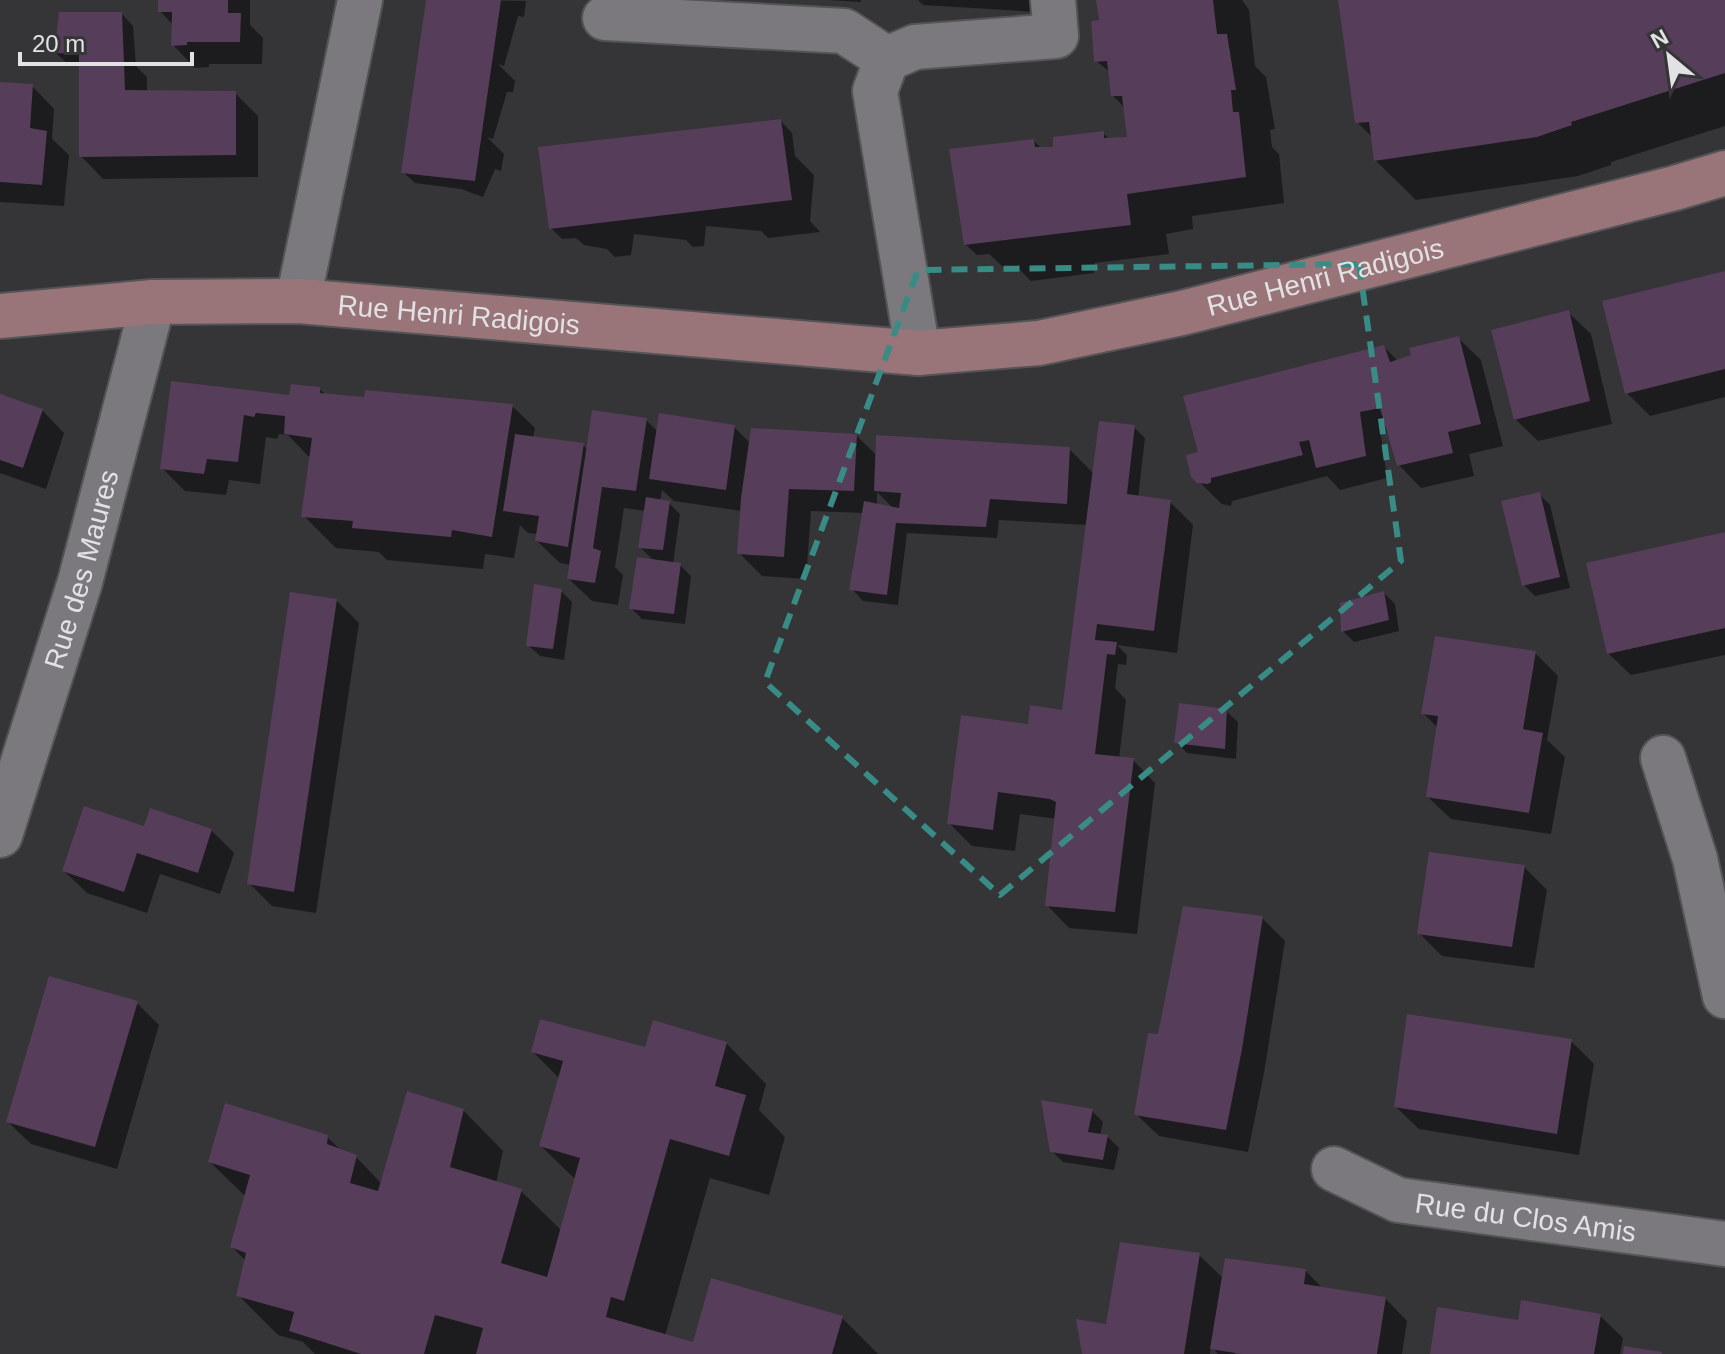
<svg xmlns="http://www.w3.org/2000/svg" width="1725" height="1354" viewBox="0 0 1725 1354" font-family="Helvetica,sans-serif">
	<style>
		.shadow { fill: #0007; fill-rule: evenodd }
		.building { fill: #563d5a }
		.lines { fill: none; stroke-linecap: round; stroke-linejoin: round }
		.street-casing { stroke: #545355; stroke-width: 48 }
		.secondary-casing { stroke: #545355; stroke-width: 48 }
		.street { stroke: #7b797d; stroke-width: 44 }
		.secondary { stroke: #997478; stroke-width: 44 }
		.marked { fill: none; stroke: #398c86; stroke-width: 6; stroke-dasharray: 16 10; stroke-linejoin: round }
		.labels { text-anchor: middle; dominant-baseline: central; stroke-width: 7; stroke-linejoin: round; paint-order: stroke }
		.street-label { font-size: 28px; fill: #e2e2e4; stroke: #353437 }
	</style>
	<rect width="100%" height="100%" fill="#353437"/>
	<g class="shadow">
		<path d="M160,0H250V25L263,38L262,64H209V67L195,68L173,45V25L160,11Z"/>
		<path d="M428,0L526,1L524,17L518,16L504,66L498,64L515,81L513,92H507L493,139L487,137L504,154L501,171L495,169L483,197L461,189L415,183L403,172Z"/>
		<path d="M828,0H861V2Z"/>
		<path d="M918,0H1039L1038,12L923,5Z"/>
		<path d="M1098,0H1242L1249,10L1255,66L1266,77L1275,129L1270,130L1272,147L1279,154L1284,203L1192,216L1193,229L1166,234L1169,254L1094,263V273L1031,281L1016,266L1003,267L989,254L977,255L965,244L1034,141L1042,149H1055L1103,133L1110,140L1129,138L1124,107L1113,96L1110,72L1096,61L1104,21Z"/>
		<path d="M1340,0H1725V126L1611,162V165L1578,176L1416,200L1375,160L1372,137L1357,122Z"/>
		<path d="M122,14L133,26L136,66L147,77V92L235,93L258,116V177L103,179L81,156V64H68L56,53Z"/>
		<path d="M0,84L32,86L54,109L52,139L69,155L64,206L0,202Z"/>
		<path d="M781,121L792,133L795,156L814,175L810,221L820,232L768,238L761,231L706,226L704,246L693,247L686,240L634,234L631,255L615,257L607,249L584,245L576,238L562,239L551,228Z"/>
		<path d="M1725,273V397L1650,416L1627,393Z"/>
		<path d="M1568,312L1591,334L1612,424L1538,441L1515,419Z"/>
		<path d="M1458,338L1481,360L1503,446L1469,454L1474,476L1421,488L1399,465L1389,433L1381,435L1387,478L1340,490L1327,476L1232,501L1231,506L1222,504L1193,476L1201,453L1384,347L1398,361Z"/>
		<path d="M173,383L290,397L319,389L326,395L512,406L535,428L533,438L583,445L588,450L646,420L658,432L734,427L751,444L857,436L877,456L1069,449L1094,474L1134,427L1145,438L1138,498L1170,502L1193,525L1177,653L1117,645L1127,655L1126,665L1118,664L1115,688L1126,700L1119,759L1133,760L1155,783L1137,934L1069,928L1047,905L1057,819L1020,814L1015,851L972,846L949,823L1030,726L1063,712L1088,525L999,520L997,538L907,533L898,605L863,601L852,589L864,513L811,511L806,579L762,576L739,553L742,511L674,501L662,490L660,501L669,503L680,514L673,564L680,565L691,576L685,624L642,619L631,608L655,562L640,547L646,511L624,508L615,567L623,575L618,605L592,601L569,579L571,565L560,563L537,541L538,534L528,533L520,525L514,558L485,554L483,569L387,560L379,552L336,548L304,516L312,456H308L288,435L279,434L277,439L266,437L260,484L229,480L226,495L185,491L162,468ZM877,492L894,509L877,506Z"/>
		<path d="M0,397L42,410L64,433L46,489L0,473Z"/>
		<path d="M1539,494L1550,505L1570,588L1535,596L1524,585Z"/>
		<path d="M1725,534V655L1631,675L1608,653Z"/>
		<path d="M561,591L572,602L564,660L540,656L528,645Z"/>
		<path d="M1384,593L1395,604L1399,631L1354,642L1343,631L1342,604Z"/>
		<path d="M336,600L359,623L316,913L272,906L250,884Z"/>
		<path d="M1535,653L1558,676L1547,740L1565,757L1551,834L1451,819L1428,797L1438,728L1423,713Z"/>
		<path d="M1226,711L1238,722L1236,759L1187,753L1176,742Z"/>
		<path d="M145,828L211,830L234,853L220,894L160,874L147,913L87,893L64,871Z"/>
		<path d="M1524,867L1547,890L1534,968L1442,956L1419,933Z"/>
		<path d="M1262,918L1285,941L1264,1073L1248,1152L1159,1136L1136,1114Z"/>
		<path d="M137,1003L159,1025L117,1169L31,1144L8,1122Z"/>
		<path d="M1571,1041L1594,1064L1579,1155L1419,1129L1396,1107Z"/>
		<path d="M726,1043L766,1084L759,1110L785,1137L769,1195L710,1178L665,1336L694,1344L842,1318L878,1354H315L303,1342L278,1335L238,1295L246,1261L232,1247L246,1197L210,1162L327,1137L343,1152L356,1157L382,1184L463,1110L503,1151L496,1183L521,1191L562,1231L576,1180L541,1146L560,1079L533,1052L646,1049Z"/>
		<path d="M1092,1111L1103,1122L1100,1136L1108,1137L1119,1148L1114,1170L1063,1162L1052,1151Z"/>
		<path d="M1199,1255L1224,1279L1306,1271L1323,1289L1385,1298L1407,1321L1402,1354H1255L1235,1351V1354H1218L1211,1346L1210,1354H1084L1105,1326Z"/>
		<path d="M1600,1316L1623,1338L1620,1354H1432L1519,1322Z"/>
	</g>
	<g class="building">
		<path d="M158,0H228V13H241L240,42H187V45L171,46L172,12H158Z"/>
		<path d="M426,0H501L475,181L401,173Z"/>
		<path d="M1096,0H1213L1217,34H1227L1236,90H1231L1233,112H1239L1246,177L1127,194L1131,225L964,245L949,149L1034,139L1035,147H1053V137L1104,131V138L1127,137L1122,96H1111L1107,61L1094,62L1091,21L1099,20Z"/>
		<path d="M1338,0H1725V73L1571,122L1572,125L1537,137L1374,161L1369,122L1355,123Z"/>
		<path d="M59,12H122L125,90L236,91V155L79,157V54L54,53Z"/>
		<path d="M0,82L33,84L30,128L47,131L42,185L0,182Z"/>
		<path d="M781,119L792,200L549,229L538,147Z"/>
		<path d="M1725,271V369L1625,394L1602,301Z"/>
		<path d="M1569,310L1590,401L1514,420L1491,330Z"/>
		<path d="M1459,336L1481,424L1448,432L1453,453L1397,466L1380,408L1360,412L1366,456L1316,468L1309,440L1299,442L1303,455L1211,478V482L1208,484L1197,483L1191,477L1186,455L1198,452L1183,396L1384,345L1390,362L1411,355L1409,348Z"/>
		<path d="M171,381L289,395L291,384L320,387V393L364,397L365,390L513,404L492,537L452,530L451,537L352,528L353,521L301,517L312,438L284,434L285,416L256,413L254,417L244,415L238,462L207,459L204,474L160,469Z"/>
		<path d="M0,394L43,409L23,468L0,460Z"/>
		<path d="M592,410L647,418L636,491L602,487L593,548L601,551L595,583L567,579Z"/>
		<path d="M659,413L735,425L726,490L649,479Z"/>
		<path d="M1099,421L1135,425L1127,494L1171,500L1154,631L1097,624L1095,640L1117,642L1115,655L1107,654L1095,754L1134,758L1115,912L1045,906L1056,802L1050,799L998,792L993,830L947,824L961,715L1028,724L1030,705L1062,710Z"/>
		<path d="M751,428L857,434L854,491L789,489L784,557L737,554L741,498Z"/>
		<path d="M515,434L584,443L568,547L535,541L539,516L503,511Z"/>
		<path d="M876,435L1070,447L1067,504L990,499L986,527L896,523L887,595L849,590L864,501L899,508L901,493L874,491Z"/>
		<path d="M1540,492L1560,577L1522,586L1501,501Z"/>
		<path d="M646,497L670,501L663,550L638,548Z"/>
		<path d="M1725,532V628L1607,654L1586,563Z"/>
		<path d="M637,557L681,563L674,614L629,609Z"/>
		<path d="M534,584L562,589L553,649L526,646Z"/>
		<path d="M1384,591L1389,620L1341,632L1340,603Z"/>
		<path d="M290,592L337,599L294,892L247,884Z"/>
		<path d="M1435,636L1536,651L1523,729L1543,733L1529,813L1426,797L1438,716L1421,714Z"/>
		<path d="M1179,703L1227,709L1225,749L1174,743Z"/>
		<path d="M84,806L144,826L150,808L212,829L198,873L137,853L124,892L62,871Z"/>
		<path d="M1429,852L1525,865L1512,947L1417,934Z"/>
		<path d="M1183,906L1263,916L1242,1049L1226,1130L1134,1115L1148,1033L1158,1034Z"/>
		<path d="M49,976L138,1001L95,1147L6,1122Z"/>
		<path d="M1407,1014L1572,1039L1557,1134L1394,1107Z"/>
		<path d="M540,1019L645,1047L653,1020L727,1042L715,1086L746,1095L729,1156L670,1139L624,1301L611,1297L606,1317L693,1342L711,1278L843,1316L832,1354H476L483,1328L435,1315L424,1354H361L289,1331L294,1312L236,1296L246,1253L230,1247L250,1175L208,1162L225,1103L328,1135L327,1144L357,1155L350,1183L378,1191L407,1091L464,1109L450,1167L522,1189L501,1263L547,1277L580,1158L539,1146L563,1061L531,1052Z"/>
		<path d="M1041,1100L1093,1109L1088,1132L1108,1135L1103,1160L1050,1152Z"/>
		<path d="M1120,1242L1200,1253L1184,1354H1082L1076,1319L1106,1324Z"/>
		<path d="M1225,1258L1306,1269L1304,1284L1386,1297L1377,1354H1242L1210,1349Z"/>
		<path d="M1521,1300L1601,1314L1594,1354H1430L1437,1307L1518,1320Z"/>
		<path d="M1624,1346L1662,1352V1354H1623Z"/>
	</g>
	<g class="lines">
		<g class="street-casing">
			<g id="street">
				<path d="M605,18L844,31L887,59"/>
				<path d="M298,301L360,0"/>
				<path d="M918,353L875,91L887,59L915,47L1056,36L1053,0"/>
				<path d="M1663,758L1695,859L1725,996"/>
				<path id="s1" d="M0,835L80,582L153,302"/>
				<path id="s2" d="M1334,1169L1398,1200L1725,1244"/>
			</g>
		</g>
		<g class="secondary-casing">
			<g id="secondary">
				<path id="s3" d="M0,316L153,302L298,301L918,353L1039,343L1182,313L1675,188L1725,173"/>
			</g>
		</g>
		<use href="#street" class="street"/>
		<use href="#secondary" class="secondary"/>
	</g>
	<path class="marked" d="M1359,264L1401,561L1000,895L765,682L918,270Z"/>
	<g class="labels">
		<g class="street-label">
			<text stroke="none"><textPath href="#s3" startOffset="1336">Rue Henri Radigois</textPath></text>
			<text stroke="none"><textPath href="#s3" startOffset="460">Rue Henri Radigois</textPath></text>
			<text stroke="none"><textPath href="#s1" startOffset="278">Rue des Maures</textPath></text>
			<text stroke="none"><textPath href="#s2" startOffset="200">Rue du Clos Amis</textPath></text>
		</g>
	</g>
	<g transform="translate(1669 56) rotate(331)" stroke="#353437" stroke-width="6" paint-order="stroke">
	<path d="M0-6L14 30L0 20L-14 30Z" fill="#e2e2e4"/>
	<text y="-12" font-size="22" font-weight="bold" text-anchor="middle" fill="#e2e2e4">N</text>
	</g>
	<path d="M20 52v12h172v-12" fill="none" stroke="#e2e2e4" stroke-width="4"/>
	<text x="32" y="52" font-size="24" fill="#e2e2e4" stroke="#353437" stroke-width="6" paint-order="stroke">20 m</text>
</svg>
